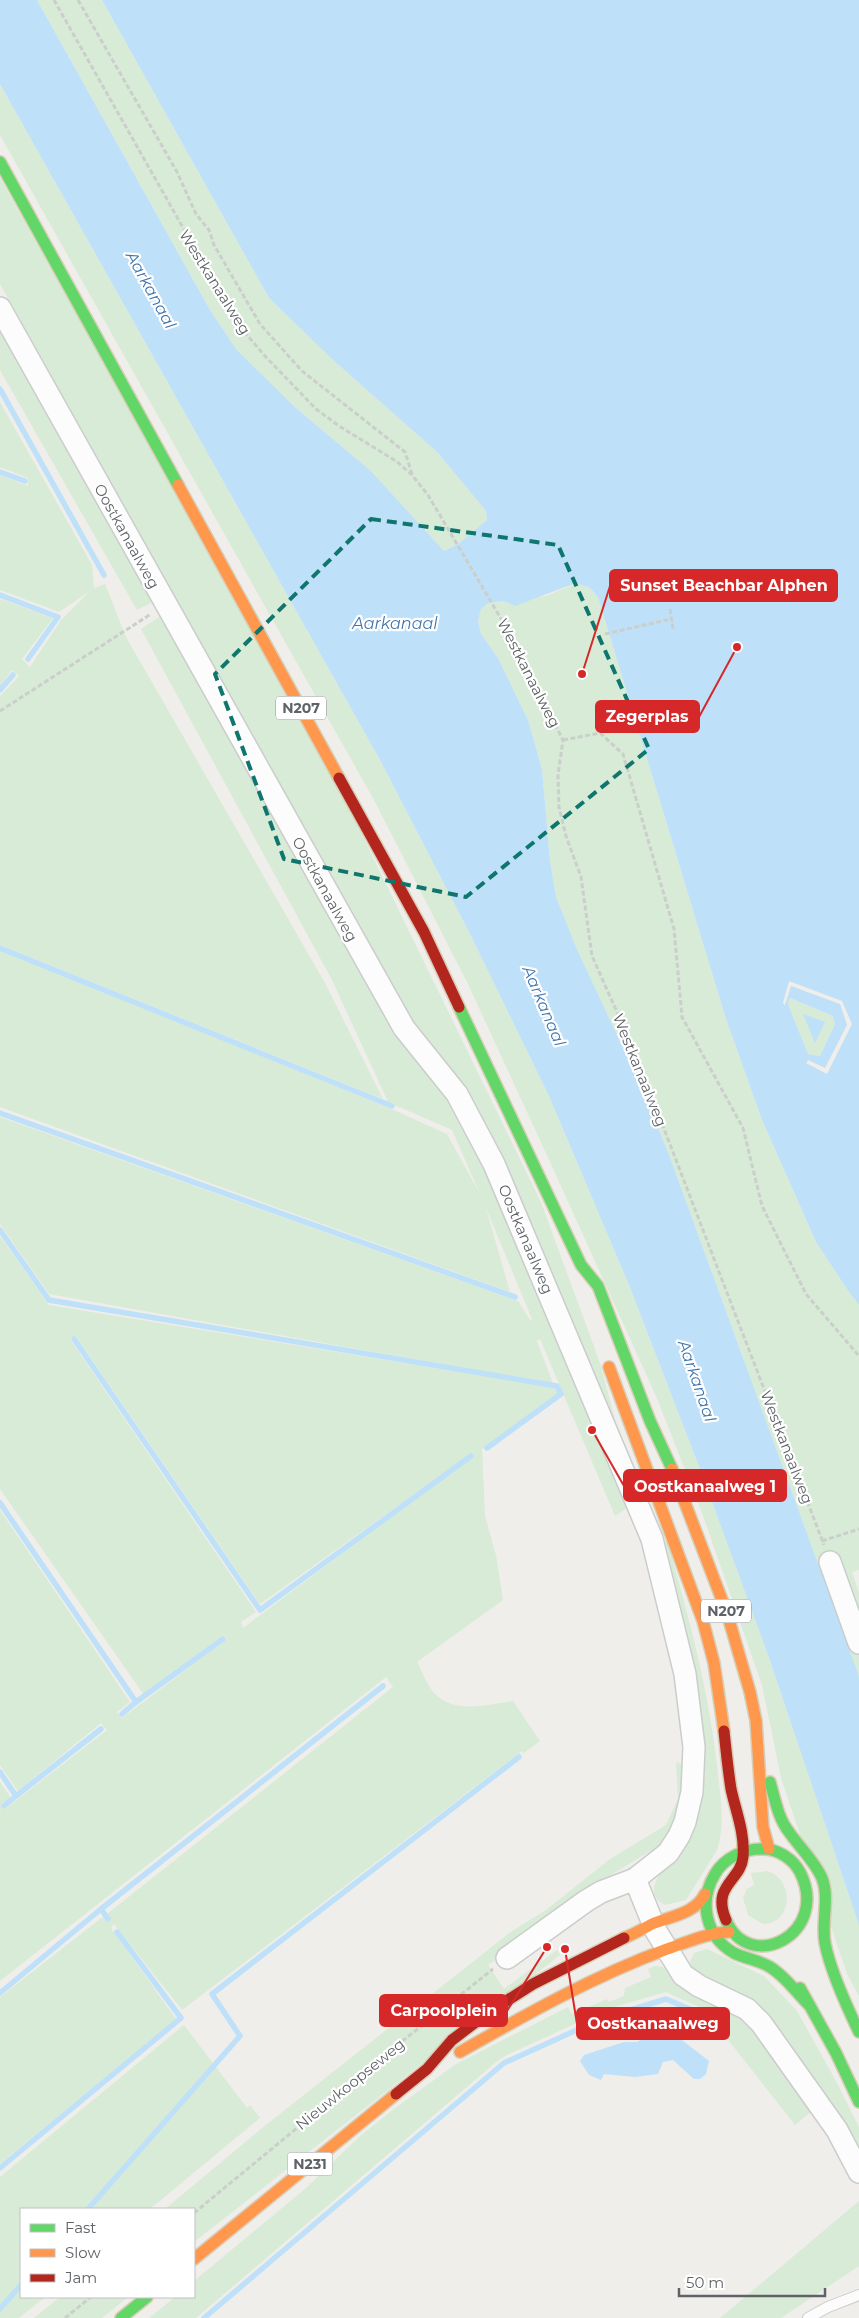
<svg xmlns="http://www.w3.org/2000/svg" width="859" height="2318" viewBox="0 0 859 2318" font-family="Montserrat,sans-serif">
	<style>
		.green { fill: #d8ebd6; fill-rule: evenodd }
		.water { fill: #bfe0f9; fill-rule: evenodd }
		.pier { fill: #efeeea }
		.lines { fill: none; stroke-linecap: round; stroke-linejoin: round }
		.stream { stroke: #bfe0f9; stroke-width: 5.5 }
		.lane-casing { stroke: #cbcccc; stroke-width: 12 }
		.street-casing { stroke: #cbcccc; stroke-width: 24 }
		.fast-casing { stroke: #d7ceb8; stroke-width: 14 }
		.slow-casing { stroke: #d7ceb8; stroke-width: 14 }
		.jam-casing { stroke: #d7ceb8; stroke-width: 14 }
		.path { stroke: #cacfcc; stroke-width: 3; stroke-dasharray: 5 2.5; stroke-linecap: butt }
		.lane { stroke: #fdfcfc; stroke-width: 10 }
		.street { stroke: #fdfcfc; stroke-width: 21 }
		.fast { stroke: #63d668; stroke-width: 11 }
		.slow { stroke: #ff974d; stroke-width: 11 }
		.jam { stroke: #b3261e; stroke-width: 11 }
		.marked { fill: none; stroke: #0f766e; stroke-width: 4; stroke-dasharray: 10 6; stroke-linejoin: round }
		.labels { text-anchor: middle; dominant-baseline: central; stroke-width: 4.5; stroke-linejoin: round; paint-order: stroke }
		.shield { fill: #fff; stroke: #8f9295; stroke-width: 1 }
		.shield-label { font-size: 14px; font-weight: bold; fill: #5f6368 }
		.street-label { font-size: 15px; fill: #5f6368; stroke: #fff }
		.water-label { font-size: 16px; font-style: italic; fill: #4174aa; stroke: #fff }
		.leader { fill: none; stroke: #d62828; stroke-width: 2 }
		.callout-dot { fill: #d62828; stroke: #fff; stroke-width: 2 }
		.callout { fill: #d62828; stroke: #d62828; stroke-width: 2 }
		.callout-label { font-size: 16px; text-anchor: middle; font-weight: bold; fill: #fff }
	</style>
	<rect width="100%" height="100%" fill="#efeeea"/>
	<g class="green">
		<path d="M37,0H102L269,298L333,360L437,452L486,511L487,520L458,544L444,551L371,471L296,408L236,349L210,310Z"/>
		<path d="M0,84L380,760L469,932L549,1096L629,1285L700,1469L768,1655L859,1925V1996L847,1974L781,1778L762,1685L701,1510L656,1396L550,1162L467,982L374,800L0,135Z"/>
		<path d="M0,178L327,763L541,1202L600,1363L625,1457L577,1332L500,1158L411,1023L0,284Z"/>
		<path d="M0,327L153,602L137,610L0,370Z"/>
		<path d="M0,402L92,565L94,588L105,584L126,637L325,983L383,1099L0,945V696L19,676L12,670L0,686V599L53,618L22,659L30,667L61,620L90,591L59,612L0,590V475L28,486V478L0,467Z"/>
		<path d="M577,583L590,588L598,597L726,1019L762,1120L816,1242L849,1292L859,1305V1570L852,1572L859,1593V1676L668,1152L639,1082L576,947L556,897L550,861L542,769L528,720L498,658L481,634L478,621L481,609L488,603L546,596Z"/>
		<path d="M161,616L286,836L479,1147L630,1506L615,1516L540,1339L537,1341L553,1384L49,1294L0,1224V1117L518,1301L530,1320L532,1319L486,1208L510,1292L0,1107V950L387,1107L447,1134L480,1194L452,1130L388,1102L332,980L141,629Z"/>
		<path d="M790,998L833,1016L835,1024L820,1056L808,1054L788,1004Z"/>
		<path d="M0,1236L49,1305L557,1388L559,1394L482,1449L485,1516L496,1555L503,1600L417,1662C422,1671 427,1685 434,1693C455,1715 487,1704 513,1701L540,1741L524,1753L522,1751L182,2010L114,1924L111,1928L176,2019L0,2164V1997L104,1916L109,1922L111,1920L107,1914L393,1687L386,1677L0,1981V1782L11,1798L3,1806L5,1809L107,1730L101,1723L18,1791L0,1765V1510L130,1702L117,1712L122,1718L227,1639L224,1635L144,1695L0,1489ZM75,1335L260,1604L472,1453L474,1455L243,1628L241,1622L256,1612L70,1339Z"/>
		<path d="M667,1540C689,1618 710,1694 718,1775C721,1800 725,1826 717,1850L686,1900L665,1905C644,1894 657,1877 668,1864L671,1865L679,1853L700,1769L661,1551Z"/>
		<path d="M676,1762L685,1765L684,1798L668,1837L660,1845L593,1886L488,1965L504,1989L557,1950L560,1955L194,2242V2209H165L267,2124L512,1931L546,1910L610,1859L666,1825L678,1799Z"/>
		<path d="M767,1871C795,1879 793,1924 763,1924L748,1915L743,1898L747,1889L754,1885L751,1873Z"/>
		<path d="M707,1949L764,1976L797,2011L837,2083L859,2127V2155L784,2041L692,1971L690,1962L694,1953Z"/>
		<path d="M655,1966L662,1967L709,1999L750,2023L813,2110L795,2125L704,2009L666,1992L607,2009L505,2056L495,2063L196,2318H149L175,2297H194V2281L306,2188L360,2136L394,2109L456,2064L568,2007L572,2014L607,1999L609,2002L624,1996L625,1988L651,1977L648,1969Z"/>
		<path d="M184,2025L247,2108L250,2105L260,2118L150,2209H21V2297H45L19,2318H0V2177Z"/>
		<path d="M859,2201V2266L781,2318H720Z"/>
		<path d="M60,2297H128L102,2318H34Z"/>
	</g>
	<g class="water">
		<path d="M0,0H37L210,310L236,349L296,408L371,471L444,551L458,544L487,520L486,511L437,452L333,360L269,298L102,0H859V1305L849,1292L816,1242L762,1120L726,1019L598,597L590,588L576,583L515,606L504,601L488,603L481,609L478,621L481,634L498,658L528,720L542,769L550,861L556,897L576,947L639,1082L668,1152L859,1676V1925L768,1655L700,1469L629,1285L549,1096L469,932L380,760L0,84ZM790,998L833,1016L835,1024L820,1056L808,1054L788,1004Z"/>
		<path d="M803,1014L825,1022L815,1043Z"/>
		<path d="M669,2030L709,2061L706,2074L700,2079H694L673,2060L663,2062L658,2074L635,2077L604,2074L601,2080L589,2075L580,2061L584,2055L624,2042H637L651,2033Z"/>
	</g>
	<path class="pier" d="M789,981L842,1001L852,1024L827,1074L806,1063L808,1060L825,1068L847,1025L840,1004L791,986L785,1005L783,1003Z"/>
	<g class="lines">
		<g class="stream">
			<path d="M0,389L104,575"/>
			<path d="M0,472L25,481"/>
			<path d="M0,595L58,617L28,659"/>
			<path d="M0,690L13,675"/>
			<path d="M0,948L392,1106"/>
			<path d="M0,1113L515,1297"/>
			<path d="M0,1230L49,1300L557,1386L561,1394L487,1448"/>
			<path d="M74,1339L260,1610L471,1456"/>
			<path d="M0,1503L136,1702L223,1639"/>
			<path d="M122,1714L136,1702"/>
			<path d="M0,1772L16,1796L101,1729"/>
			<path d="M4,1806L16,1796"/>
			<path d="M101,1909L108,1919"/>
			<path d="M0,1993L101,1909L383,1686"/>
			<path d="M0,2168L181,2018L117,1932"/>
			<path d="M88,2209L240,2036L212,1994L519,1757"/>
			<path d="M0,2309L21,2285"/>
			<path d="M204,2318L504,2063L601,2019L666,1999L699,2013"/>
		</g>
		<g class="lane-casing">
			<path id="lane" d="M808,2318L828,2307L859,2295"/>
		</g>
		<g class="street-casing">
			<g id="street">
				<path d="M0,308L404,1028L457,1094L494,1164L652,1539L685,1674L694,1747L692,1792L685,1822L679,1836L668,1853L635,1879L601,1892L586,1901L507,1958"/>
				<path d="M830,1562L859,1643"/>
				<path d="M635,1879L656,1931L683,1975L699,1986L747,2009L761,2023L837,2130L859,2172"/>
			</g>
		</g>
		<g class="fast-casing">
			<g id="fast">
				<path d="M0,162L178,485"/>
				<path d="M459,1007L581,1265L598,1286L650,1421L672,1469"/>
				<path d="M770,1782C775,1799 778,1818 789,1832C800,1848 814,1860 822,1878C830,1898 821,1922 825,1943C830,1970 847,2007 859,2032"/>
				<path d="M726,1920C749,1975 831,1934 800,1872C793,1859 778,1849 763,1849C745,1848 724,1858 715,1874C698,1902 706,1937 734,1953C746,1959 759,1960 770,1967C785,1976 796,1992 808,2004"/>
				<path d="M800,1988L836,2053L859,2102"/>
				<path d="M121,2318L147,2297"/>
			</g>
		</g>
		<g class="slow-casing">
			<g id="slow">
				<path d="M178,485L339,778"/>
				<path d="M609,1367L703,1621L714,1663L724,1731"/>
				<path d="M672,1469L727,1613L750,1692L756,1721L763,1827L769,1849"/>
				<path d="M624,1938C634,1934 643,1929 652,1924C671,1916 695,1914 705,1894"/>
				<path d="M460,2052C527,2014 594,1976 667,1949C688,1942 707,1933 729,1932"/>
				<path d="M194,2259L396,2094"/>
			</g>
		</g>
		<g class="jam-casing">
			<g id="jam">
				<path d="M339,778L424,932L459,1007"/>
				<path d="M724,1731C726,1750 728,1770 731,1789C736,1812 745,1833 743,1857C741,1881 711,1885 726,1920"/>
				<path d="M396,2094L427,2069L452,2040L489,2012L533,1984L624,1938"/>
			</g>
		</g>
		<g class="path">
			<path d="M54,0L237,323L264,355L316,409L339,426L396,461L412,475L428,495L500,617L563,740L558,775L559,807L566,836L581,877L592,956L633,1048L824,1545"/>
			<path d="M78,0L177,172L196,214L209,230L214,245L260,324L302,371L405,452L412,474"/>
			<path d="M670,609L673,629"/>
			<path d="M605,634L671,619"/>
			<path d="M0,711L151,614"/>
			<path d="M563,740L600,733L623,754L674,929L682,1017L743,1128L762,1206L806,1294L859,1356"/>
			<path d="M822,1541L859,1529"/>
			<path d="M194,2213L405,2039L493,1969"/>
			<path d="M65,2318L91,2297"/>
		</g>
		<use href="#lane" class="lane"/>
		<use href="#street" class="street"/>
		<use href="#fast" class="fast"/>
		<use href="#slow" class="slow"/>
		<use href="#jam" class="jam"/>
	</g>
	<path class="marked" d="M371,519L558,545L649,749L466,897L284,859L215,674Z"/>
	<g class="labels">
		<g class="shield">
			<rect x="276" y="696.5" width="50" height="23" rx="4"/>
			<rect x="701" y="1599.5" width="50" height="23" rx="4"/>
			<rect x="287.5" y="2152.5" width="45" height="23" rx="4"/>
		</g>
		<g class="shield-label">
			<text x="301" y="708">N207</text>
			<text x="726" y="1611">N207</text>
			<text x="310" y="2164">N231</text>
		</g>
		<g class="street-label">
			<text transform="translate(215 282) rotate(58)">Westkanaalweg</text>
			<text transform="translate(127 536) rotate(61)">Oostkanaalweg</text>
			<text transform="translate(529 673) rotate(63)">Westkanaalweg</text>
			<text transform="translate(325 889) rotate(61)">Oostkanaalweg</text>
			<text transform="translate(640 1070) rotate(68)">Westkanaalweg</text>
			<text transform="translate(526 1239) rotate(67)">Oostkanaalweg</text>
			<text transform="translate(787 1447) rotate(69)">Westkanaalweg</text>
			<text transform="translate(350 2084) rotate(-39)">Nieuwkoopseweg</text>
		</g>
		<g class="water-label">
			<text transform="translate(151 290) rotate(61)">Aarkanaal</text>
			<text x="395" y="623">Aarkanaal</text>
			<text transform="translate(544 1006) rotate(67)">Aarkanaal</text>
			<text transform="translate(697 1381) rotate(71)">Aarkanaal</text>
		</g>
	</g>
	<path class="leader" d="M582 674L610 586M737 647L699 717M592 1430L624 1486M547 1947L507 2011M565 1949L577 2024"/>
	<g class="callout-dot">
		<circle cx="582" cy="674" r="5"/>
		<circle cx="737" cy="647" r="5"/>
		<circle cx="592" cy="1430" r="5"/>
		<circle cx="547" cy="1947" r="5"/>
		<circle cx="565" cy="1949" r="5"/>
	</g>
	<g class="callout">
		<rect x="610" y="570" width="227" height="31" rx="5"/>
		<rect x="596" y="701" width="103" height="31" rx="5"/>
		<rect x="624" y="1470" width="162" height="31" rx="5"/>
		<rect x="380" y="1995" width="127" height="31" rx="5"/>
		<rect x="577" y="2008" width="152" height="31" rx="5"/>
	</g>
	<g class="callout-label">
		<text x="724" y="591">Sunset Beachbar Alphen</text>
		<text x="647" y="722">Zegerplas</text>
		<text x="705" y="1492">Oostkanaalweg 1</text>
		<text x="444" y="2016">Carpoolplein</text>
		<text x="653" y="2029">Oostkanaalweg</text>
	</g>
	<rect x="20" y="2208" width="175" height="90" fill="#ffffff" stroke="#bfc1c3"/>
	<rect x="30" y="2224" width="25" height="8" fill="#63d668" stroke="#bfc1c3"/>
	<text x="65" y="2233" font-size="15" fill="#5f6368">Fast</text>
	<rect x="30" y="2249" width="25" height="8" fill="#ff974d" stroke="#bfc1c3"/>
	<text x="65" y="2258" font-size="15" fill="#5f6368">Slow</text>
	<rect x="30" y="2274" width="25" height="8" fill="#b3261e" stroke="#bfc1c3"/>
	<text x="65" y="2283" font-size="15" fill="#5f6368">Jam</text>
	<path d="M679 2288v8h146v-8" fill="none" stroke="#5f6368" stroke-width="2.5"/>
	<text x="686" y="2288" font-size="15" fill="#5f6368" stroke="#ffffff" stroke-width="4" paint-order="stroke">50 m</text>
</svg>
